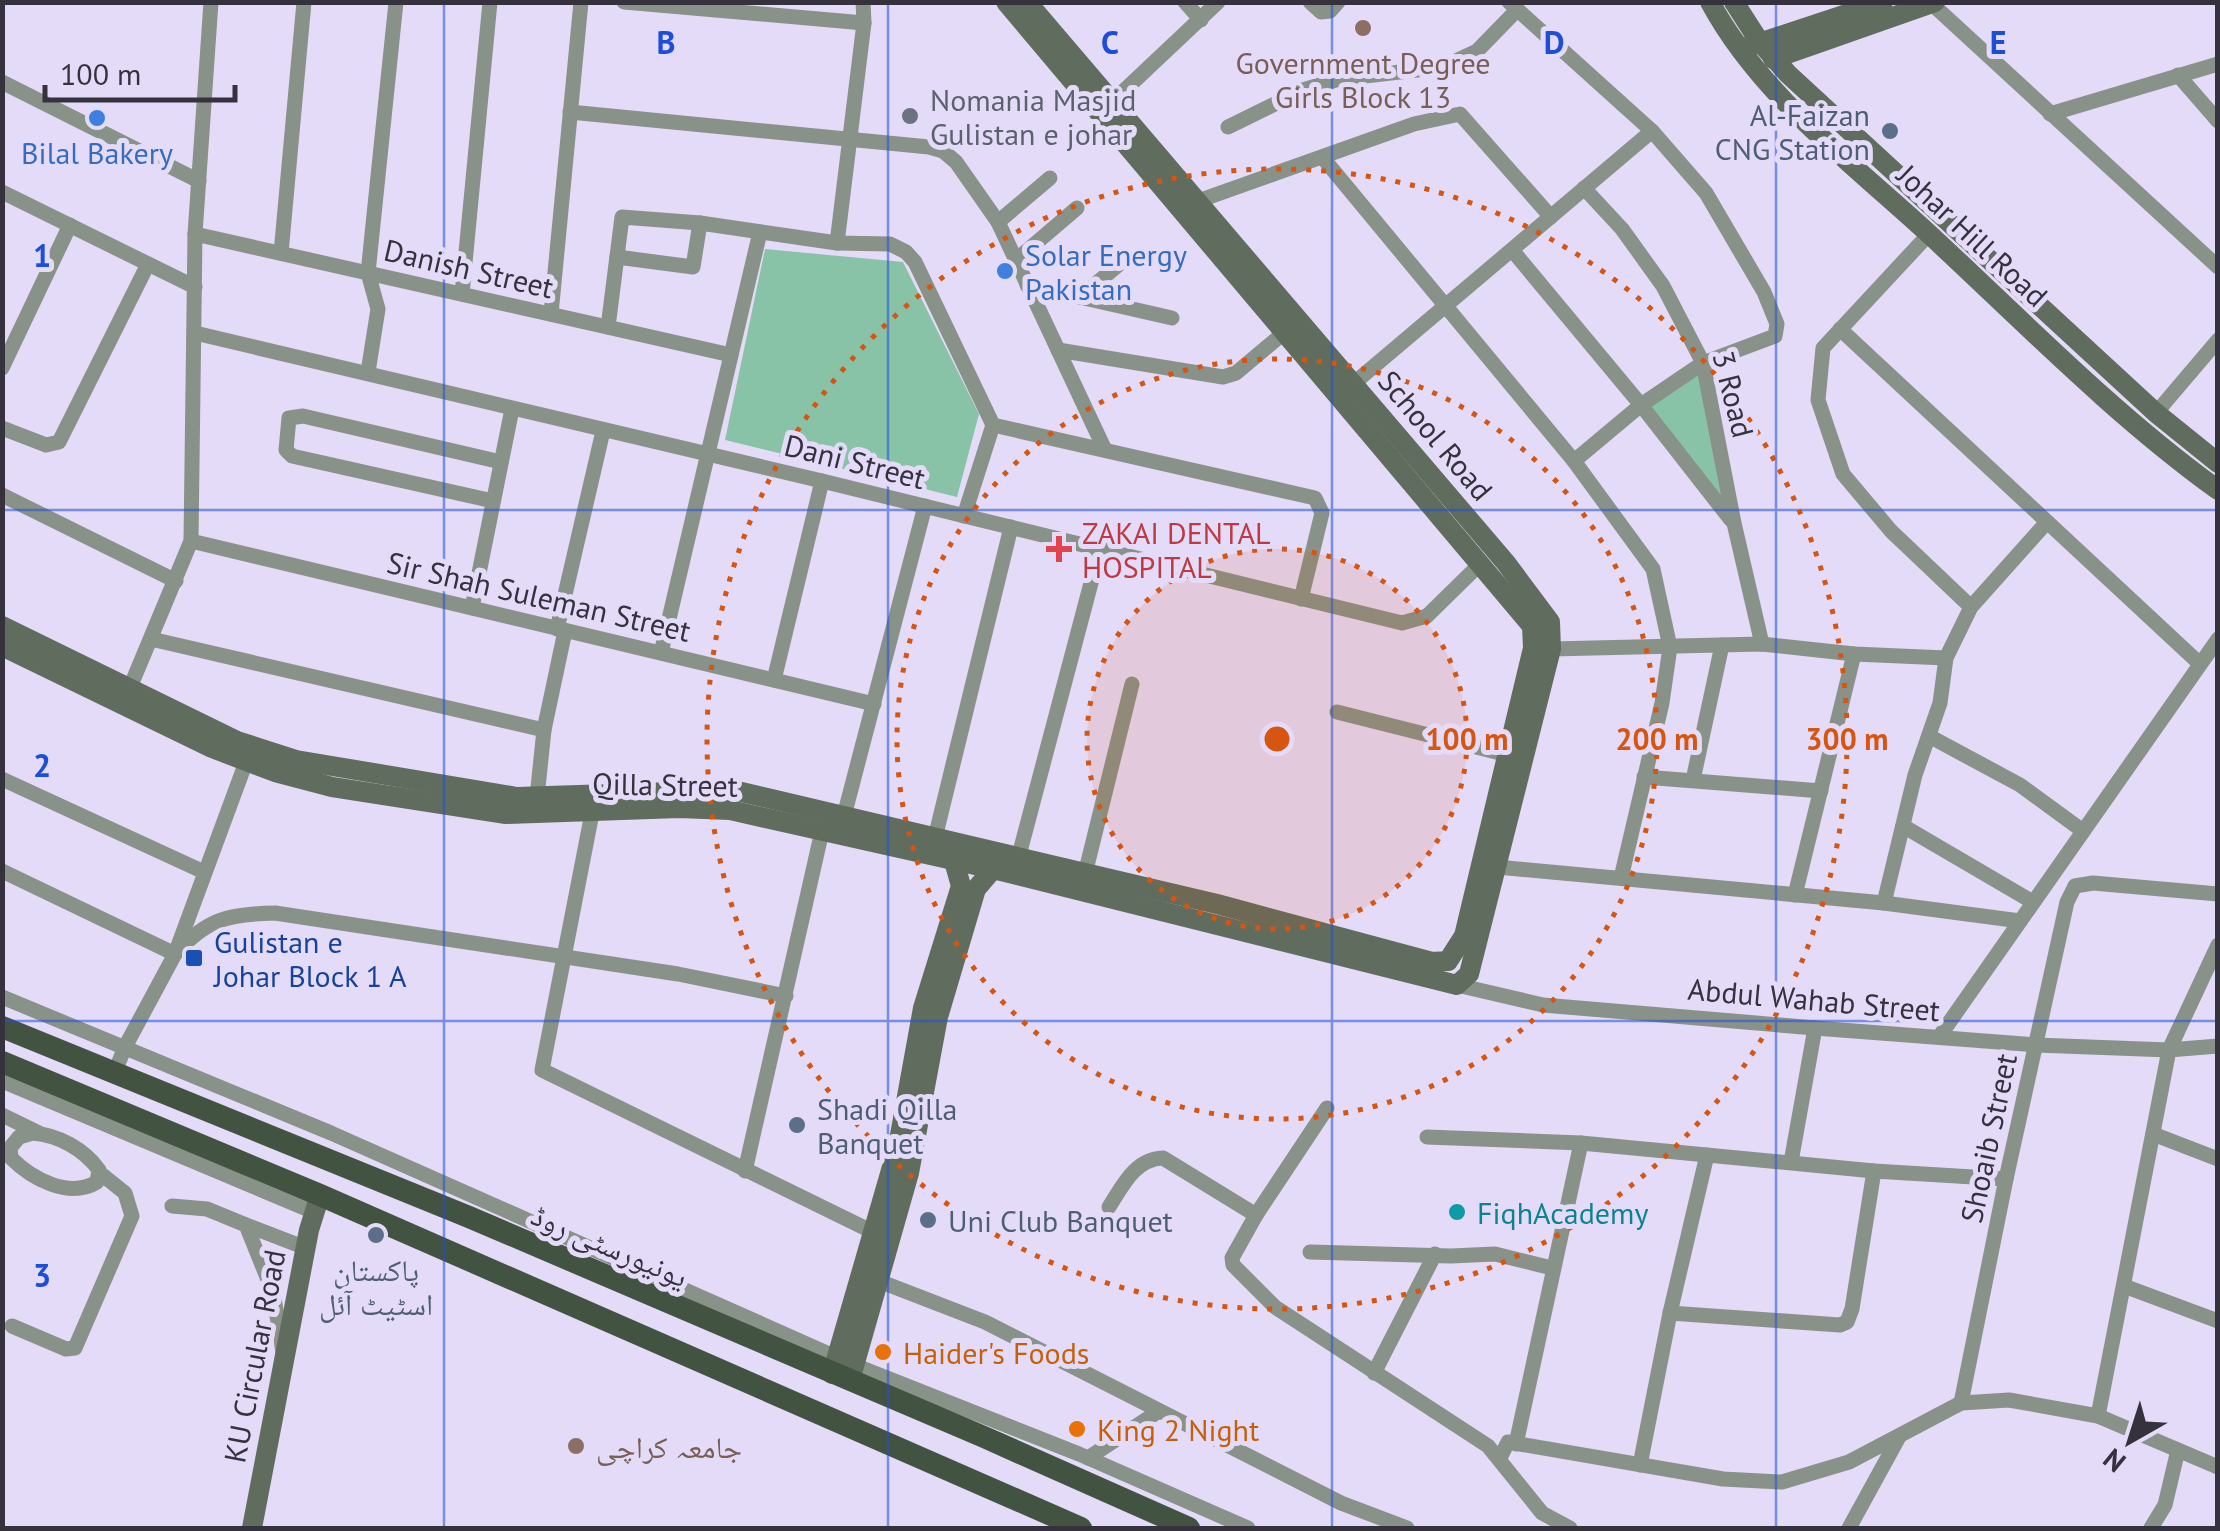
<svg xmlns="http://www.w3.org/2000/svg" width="2220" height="1531" viewBox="0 0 2220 1531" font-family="'PT Sans','Noto Naskh Arabic',sans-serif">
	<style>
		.green { fill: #88c3a8 }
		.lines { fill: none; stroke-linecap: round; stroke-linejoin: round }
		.street { stroke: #899288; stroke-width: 15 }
		.secondary { stroke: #606d5e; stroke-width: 20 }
		.primary { stroke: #435341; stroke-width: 22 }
		.grid { fill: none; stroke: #1d4ed8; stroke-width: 2.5; stroke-opacity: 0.55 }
		.ring { fill: none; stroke: #d65511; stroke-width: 5; stroke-dasharray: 5 10 }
		.education-dot { fill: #8d6e63; stroke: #e4dbf9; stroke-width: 4 }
		.worship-dot { fill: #6b7280; stroke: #e4dbf9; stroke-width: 4 }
		.shop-dot { fill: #3f7fe0; stroke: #e4dbf9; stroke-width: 4 }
		.service-dot { fill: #5c6f8a; stroke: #e4dbf9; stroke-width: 4 }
		.health-dot { fill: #e0444e; stroke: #e4dbf9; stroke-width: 4 }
		.transit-dot { fill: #1a4fb4; stroke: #e4dbf9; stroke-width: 4 }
		.culture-dot { fill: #0f9aa8; stroke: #e4dbf9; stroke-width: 4 }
		.food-dot { fill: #e8710a; stroke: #e4dbf9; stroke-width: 4 }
		.labels { text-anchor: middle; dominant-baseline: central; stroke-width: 10; stroke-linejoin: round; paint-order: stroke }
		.education-label { font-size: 30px; fill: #785e54; stroke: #e4dbf9 }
		.worship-label { font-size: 30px; fill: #5b616d; stroke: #e4dbf9; text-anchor: start }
		.service-label { font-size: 30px; fill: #4e5e75; stroke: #e4dbf9; text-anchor: start }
		.shop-label { font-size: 30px; fill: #366cbe; stroke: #e4dbf9 }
		.street-label { font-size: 30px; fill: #35323d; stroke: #e4dbf9 }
		.health-label { font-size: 30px; fill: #be3a42; stroke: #e4dbf9; text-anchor: start }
		.transit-label { font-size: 30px; fill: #164399; stroke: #e4dbf9; text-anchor: start }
		.culture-label { font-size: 30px; fill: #0d838f; stroke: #e4dbf9; text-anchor: start }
		.food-label { font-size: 30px; fill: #c56008; stroke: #e4dbf9; text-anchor: start }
		.grid-label { font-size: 32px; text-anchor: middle; font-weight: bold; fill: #1d4ed8; stroke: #e4dbf9; stroke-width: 10; stroke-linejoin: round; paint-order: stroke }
		.centre { fill: #d65511; stroke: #e4dbf9; stroke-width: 5 }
		.ring-label { font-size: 30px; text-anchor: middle; font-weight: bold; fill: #d65511; stroke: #e4dbf9; stroke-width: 10; stroke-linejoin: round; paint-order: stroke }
	</style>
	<rect width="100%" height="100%" fill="#e4dbf9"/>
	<g class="green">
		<path d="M765,249L903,262L979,414L957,497L725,440Z"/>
		<path d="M1703,363L1734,523L1641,405Z"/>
	</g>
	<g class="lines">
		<g class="street">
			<path d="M624,2L864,23"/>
			<path d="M1185,2L1201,20"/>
			<path d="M1310,2L1321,12L1330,11L1338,2"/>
			<path d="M1509,2L1652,131L1706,193L1764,292L1777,324L1775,336L1703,363L1641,405L1574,461"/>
			<path d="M1932,4L2218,267"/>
			<path d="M2178,75L2218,121"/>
			<path d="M2,82L199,181"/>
			<path d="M1112,102L1218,2"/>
			<path d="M570,112L929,147L943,151L956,162L998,222L1105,450"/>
			<path d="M2050,114L2218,64"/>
			<path d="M1228,127L1303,90L1339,79L1443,67L1477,51L1517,10"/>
			<path d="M1323,158L1574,461L1653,569L1670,647L1662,703L1621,878"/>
			<path d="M1584,188L1622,229L1663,286L1703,363L1734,523L1762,644"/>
			<path d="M2,192L195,287"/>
			<path d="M1198,201L1414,124L1460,114L1551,217"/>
			<path d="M998,222L1050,178"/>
			<path d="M195,234L731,355"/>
			<path d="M1929,234L1823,348L1818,400L1843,474L1891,531L1971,607"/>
			<path d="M837,243L864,23L863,2"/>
			<path d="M1512,250L1641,405L1731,520"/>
			<path d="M281,253L304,2"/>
			<path d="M617,257L693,267L700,223"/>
			<path d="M1016,260L1077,208"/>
			<path d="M1027,285L1172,318"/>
			<path d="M462,294L490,2"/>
			<path d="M1080,297L1123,261"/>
			<path d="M551,314L581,2"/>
			<path d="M608,327L622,217L700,223L837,243L890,244L906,252L915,262L993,425L964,516"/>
			<path d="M1840,329L2200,664"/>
			<path d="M195,333L822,481L1402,623L1427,616L1481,563"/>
			<path d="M1058,350L1223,377L1236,373L1286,331"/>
			<path d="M2,368L70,225"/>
			<path d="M368,372L378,309L368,273L396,2"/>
			<path d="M1353,384L1652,131"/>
			<path d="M2156,413L2218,340"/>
			<path d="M993,425L1315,498L1322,513L1301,599"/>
			<path d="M2,428L46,445L59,442L148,264"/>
			<path d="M2,495L176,581"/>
			<path d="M493,501L292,456L286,450L289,418L303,416L501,462"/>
			<path d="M191,541L874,704"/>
			<path d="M472,608L512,409"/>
			<path d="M557,629L603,431"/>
			<path d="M151,639L544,730"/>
			<path d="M1551,649L1762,644L1854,654L1946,658"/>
			<path d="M661,653L760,232"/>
			<path d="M774,680L822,481"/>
			<path d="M129,690L191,541L195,234L211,2"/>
			<path d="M1337,712L1508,755"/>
			<path d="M1929,736L2020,785L2083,831"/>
			<path d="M1644,777L1821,791"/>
			<path d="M2,779L204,872"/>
			<path d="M1693,780L1722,645"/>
			<path d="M537,797L544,730L565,631"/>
			<path d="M594,803L542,1070L873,1232"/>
			<path d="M844,816L925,506"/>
			<path d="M1903,826L2033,902"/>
			<path d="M935,838L1011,527"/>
			<path d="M1018,859L1100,549"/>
			<path d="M1497,867L1884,903L2020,921"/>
			<path d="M2,871L175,954C207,919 227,914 275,913L678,974L786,996"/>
			<path d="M1085,874L1132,684"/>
			<path d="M2075,886L2093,883L2218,894"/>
			<path d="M1795,895L1854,654"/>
			<path d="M1884,903L1915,775L1940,703L1946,658L1971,607L2047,522"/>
			<path d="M1457,985L1543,1005L1815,1028L2036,1045L2169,1050L2218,1046"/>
			<path d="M2,997L331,1133L854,1365L1079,1454L1248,1528"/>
			<path d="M1939,1037L2218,639"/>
			<path d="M114,1074L125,1047L175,954L246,762"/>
			<path d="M2,1081L314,1212"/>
			<path d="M1327,1108L1256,1215L1232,1258L1233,1265L1275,1307L1488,1446L1542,1513L1570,1528"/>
			<path d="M2,1115L39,1133"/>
			<path d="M33,1133C58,1135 84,1149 99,1170L97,1182C69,1199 32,1179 11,1158L10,1148L19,1137Z"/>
			<path d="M2153,1134L2218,1159"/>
			<path d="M1427,1137L1581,1143"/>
			<path d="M1791,1162L1815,1028"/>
			<path d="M745,1171L822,831"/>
			<path d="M172,1206L207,1209L246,1225L273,1292L283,1352"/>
			<path d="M1109,1207C1123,1185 1135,1159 1163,1158L1256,1215"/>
			<path d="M246,1225L306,1248"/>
			<path d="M1310,1252L1451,1256L1495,1254L1552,1268"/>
			<path d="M871,1278L985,1322L1341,1503L1407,1528"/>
			<path d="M2124,1286L2218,1321"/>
			<path d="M1670,1313L1840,1325L1847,1322L1852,1309L1874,1171"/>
			<path d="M12,1326L66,1349L75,1348L132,1216L125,1193L100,1173"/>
			<path d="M1374,1373L1435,1254"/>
			<path d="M1961,1403L2006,1179L2067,902L2075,886"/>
			<path d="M2098,1416L2169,1050L2218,945"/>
			<path d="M1516,1444L1581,1143L1874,1171L2006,1179"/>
			<path d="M1088,1458L1159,1411"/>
			<path d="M1500,1458L1508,1442L1723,1479L1782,1482L1849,1462L1961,1403L2009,1400L2098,1416L2218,1467"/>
			<path d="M1640,1465L1670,1313L1707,1155"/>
			<path d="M1849,1528L1899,1437"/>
			<path d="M2151,1528L2165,1505L2178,1450"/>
		</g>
		<g class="secondary">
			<path d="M1710,2C1760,95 1851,162 1928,233C2023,321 2113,414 2218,490"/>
			<path d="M1734,2L1759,41L1788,74L2156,413L2218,463"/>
			<path d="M1747,47L1883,2"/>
			<path d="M1773,59L1935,2"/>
			<path d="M2,626L237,741L296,760L517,797L733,790L1217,904L1432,962L1448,961L1464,936L1533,648L1532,626L1006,2"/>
			<path d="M2,646L212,748L275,772L332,787L506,814L679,808L730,810L993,869L1457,985L1469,974L1551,649L1550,622L1506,563L1027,2"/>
			<path d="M832,1374L898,1146L923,1008L961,886L954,861"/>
			<path d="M850,1380L909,1173L938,1017L976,889L993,869"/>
			<path d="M252,1528L309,1230L320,1195"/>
		</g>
		<g class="primary">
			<path d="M2,1027L469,1217L984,1437L1189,1528"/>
			<path d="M2,1062L320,1195L1081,1528"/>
		</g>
	</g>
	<path class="grid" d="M444,2V1528M888,2V1528M1332,2V1528M1776,2V1528M2,510H2218M2,1021H2218"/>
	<circle cx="1277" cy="739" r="190" fill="#d65511" fill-opacity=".12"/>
	<g class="ring">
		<circle cx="1277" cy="739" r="190"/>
		<circle cx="1277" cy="739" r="380"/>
		<circle cx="1277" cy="739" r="570"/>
	</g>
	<g class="education-dot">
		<circle cx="1363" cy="28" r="10"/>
		<circle cx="576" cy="1446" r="10"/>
	</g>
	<circle class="worship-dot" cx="910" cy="116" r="10"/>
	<g class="shop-dot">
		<circle cx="97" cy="118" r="10"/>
		<circle cx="1005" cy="271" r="10"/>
	</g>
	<g class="service-dot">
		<circle cx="1890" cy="131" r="10"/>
		<circle cx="797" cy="1125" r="10"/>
		<circle cx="928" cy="1220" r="10"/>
		<circle cx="376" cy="1235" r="10"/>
	</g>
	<path class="health-dot" d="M1054 534h10v10h10v10h-10v10h-10v-10h-10v-10h10z"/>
	<rect class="transit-dot" x="184" y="948" width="20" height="20" rx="5"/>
	<circle class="culture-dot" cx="1457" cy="1212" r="10"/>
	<g class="food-dot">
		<circle cx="883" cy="1352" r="10"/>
		<circle cx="1077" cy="1429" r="10"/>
	</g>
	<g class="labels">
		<g class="education-label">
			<text x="1363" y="62">Government Degree<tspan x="1363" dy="34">Girls Block 13</tspan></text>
			<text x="596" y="1446" text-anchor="start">جامعہ کراچی</text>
		</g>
		<g class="worship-label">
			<text x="930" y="99">Nomania Masjid<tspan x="930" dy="34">Gulistan e johar</tspan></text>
		</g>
		<g class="service-label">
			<text x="1870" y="114" text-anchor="end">Al-Faizan<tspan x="1870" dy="34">CNG Station</tspan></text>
			<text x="817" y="1108">Shadi Qilla<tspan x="817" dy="34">Banquet</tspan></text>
			<text x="948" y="1220">Uni Club Banquet</text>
			<text x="376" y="1269" text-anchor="middle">پاکستان<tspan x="376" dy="34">اسٹیٹ آئل</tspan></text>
		</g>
		<g class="shop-label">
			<text x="97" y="152">Bilal Bakery</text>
			<text x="1025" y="254" text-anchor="start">Solar Energy<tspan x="1025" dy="34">Pakistan</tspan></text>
		</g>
		<g class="street-label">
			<text transform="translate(1973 235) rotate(43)">Johar Hill Road</text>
			<text transform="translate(469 268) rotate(13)">Danish Street</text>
			<text transform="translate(1734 394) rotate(76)">3 Road</text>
			<text transform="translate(1436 435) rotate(50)">School Road</text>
			<text transform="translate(855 461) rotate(14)">Dani Street</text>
			<text transform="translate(539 596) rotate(13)">Sir Shah Suleman Street</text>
			<text transform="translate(665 784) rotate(1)">Qilla Street</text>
			<text transform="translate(1814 999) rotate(5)">Abdul Wahab Street</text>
			<text transform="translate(1988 1138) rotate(-78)">Shoaib Street</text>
			<text transform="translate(610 1245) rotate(23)">یونیورسٹی روڈ</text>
			<text transform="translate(254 1356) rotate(-79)">KU Circular Road</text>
		</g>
		<g class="health-label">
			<text x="1082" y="532">ZAKAI DENTAL<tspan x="1082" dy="34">HOSPITAL</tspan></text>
		</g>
		<g class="transit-label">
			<text x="214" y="941">Gulistan e<tspan x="214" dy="34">Johar Block 1 A</tspan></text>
		</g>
		<g class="culture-label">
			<text x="1477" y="1212">FiqhAcademy</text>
		</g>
		<g class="food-label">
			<text x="903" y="1352">Haider's Foods</text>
			<text x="1097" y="1429">King 2 Night</text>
		</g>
	</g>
	<g class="grid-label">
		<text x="666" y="54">B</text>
		<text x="1110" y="54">C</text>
		<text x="1554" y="54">D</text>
		<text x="1998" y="54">E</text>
		<text x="42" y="267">1</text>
		<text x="42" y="777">2</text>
		<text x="42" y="1287">3</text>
	</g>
	<circle cx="1277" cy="739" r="15" class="centre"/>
	<g class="ring-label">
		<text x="1467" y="750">100 m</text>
		<text x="1657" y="750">200 m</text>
		<text x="1847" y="750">300 m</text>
	</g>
	<rect width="2220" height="1531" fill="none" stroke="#35323d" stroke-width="10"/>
	<g transform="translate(2130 1441) rotate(219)" stroke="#e4dbf9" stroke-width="8" paint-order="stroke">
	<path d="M0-8L18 38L0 25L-18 38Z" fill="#35323d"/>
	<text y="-15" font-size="28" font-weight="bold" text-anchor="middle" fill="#35323d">N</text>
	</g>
	<path d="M45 85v15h190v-15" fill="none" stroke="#35323d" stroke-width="5"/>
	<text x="60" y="85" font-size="30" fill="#35323d" stroke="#e4dbf9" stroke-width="8" paint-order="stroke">100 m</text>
</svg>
